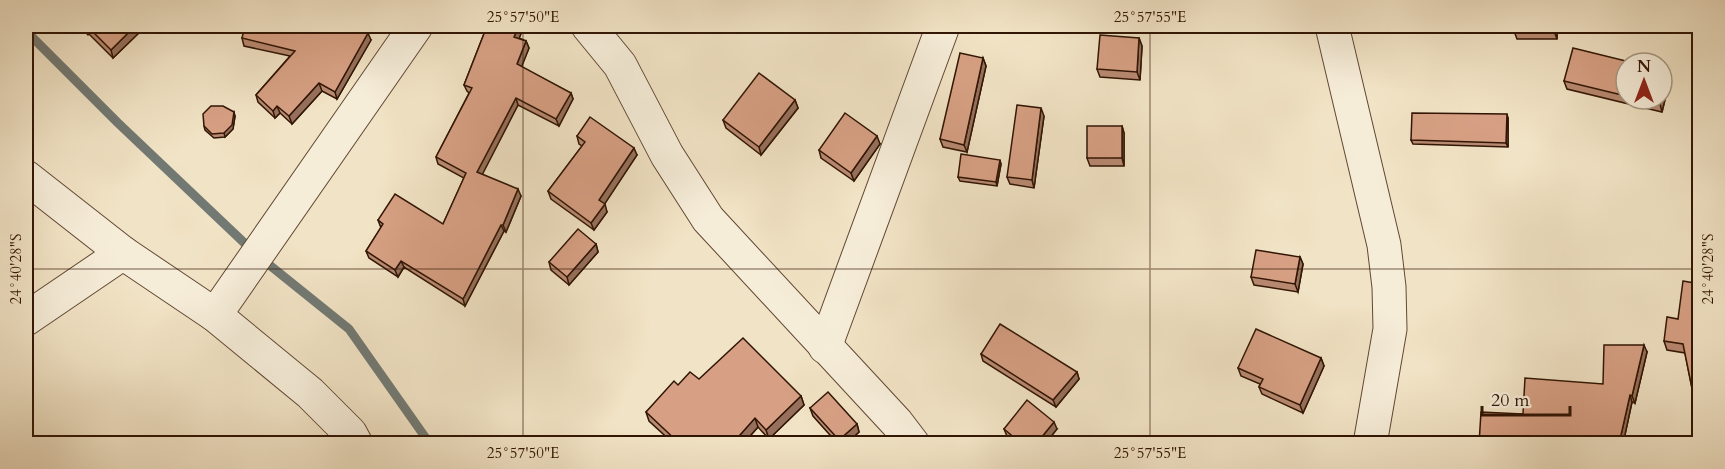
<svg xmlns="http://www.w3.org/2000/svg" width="1725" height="469" viewBox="0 0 1725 469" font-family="Cardo,serif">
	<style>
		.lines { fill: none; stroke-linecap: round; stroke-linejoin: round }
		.stream { stroke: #727973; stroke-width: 9 }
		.minor-casing { stroke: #614834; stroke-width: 35 }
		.minor { stroke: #f6edd9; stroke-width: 33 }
		.wall { fill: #b98a72; stroke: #311504; stroke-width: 1.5 }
		.shaded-wall { fill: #96705c; stroke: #311504; stroke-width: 1.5 }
		.building { fill: #d7a084; stroke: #311504; stroke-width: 1.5 }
		.ticks { fill: none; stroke: #311504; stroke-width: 1.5; stroke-opacity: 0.45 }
		.neatline { fill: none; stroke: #311504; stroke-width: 2 }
		.ticks-label { font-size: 15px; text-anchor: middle; fill: #311504 }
	</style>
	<rect width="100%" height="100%" fill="#f1e3c5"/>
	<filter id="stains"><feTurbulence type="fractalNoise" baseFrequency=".00333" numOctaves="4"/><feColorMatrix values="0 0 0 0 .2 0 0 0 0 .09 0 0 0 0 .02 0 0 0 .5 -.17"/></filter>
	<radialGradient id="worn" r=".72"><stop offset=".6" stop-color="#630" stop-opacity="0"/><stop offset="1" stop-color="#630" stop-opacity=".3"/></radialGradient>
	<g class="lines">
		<path class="stream" d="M26,31L118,123L257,255L349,329L430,444"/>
		<g class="minor-casing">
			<g id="minor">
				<path d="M588,26L620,65L667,155L708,219L897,423L913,444"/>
				<path d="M1332,26L1384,245L1389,287L1390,329L1370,444"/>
				<path d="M26,177L123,253L215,315L310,393L350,433L356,444"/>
				<path d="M215,315L416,26"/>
				<path d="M26,319L123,253"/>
				<path d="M825,347L943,26"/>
			</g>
		</g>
		<use href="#minor" class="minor"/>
	</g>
	<g class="wall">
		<path d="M80,26H146L113,58L89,34L88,35Z"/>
		<path d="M487,26H520L522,31L519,38L526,41L529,48L521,67L571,93L573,99L559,126L518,105L482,174L521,196L506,232L504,231L465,306L404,267L398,277L369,258L366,251L381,228L378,220L443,224L464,178L438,164L436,157L469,93L467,91L464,85Z"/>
		<path d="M1557,26V39H1517L1514,31Z"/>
		<path d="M242,38L371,40L337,99L322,91L292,124L280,113L275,118L258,102L256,95L290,56L244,46Z"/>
		<path d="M1139,38L1142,46L1140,80L1100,77L1097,69Z"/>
		<path d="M983,58L986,66L967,152L943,147L940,139Z"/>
		<path d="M1626,63V99H1662L1670,79L1662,112L1567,89L1564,81Z"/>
		<path d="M795,100L798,108L761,155L726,128L723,120Z"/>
		<path d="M235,116L233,129L225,137L214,138L205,130L204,126Z"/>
		<path d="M1044,116L1034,188L1010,184L1007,177Z"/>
		<path d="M1508,118V147L1413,144L1411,140Z"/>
		<path d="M1122,126L1124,133V166H1090L1087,158Z"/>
		<path d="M577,136L637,155L604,204L607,212L594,230L551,199L548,191L582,146L579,144Z"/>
		<path d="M880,144L854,181L821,158L819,150Z"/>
		<path d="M1001,164L997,186L960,181L958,177Z"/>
		<path d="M596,244L598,252L569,285L551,270L549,262Z"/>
		<path d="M1300,257L1303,264L1298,292L1254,285L1251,277Z"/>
		<path d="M1700,284V421L1697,413L1685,353L1667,350L1664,341Z"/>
		<path d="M1647,352L1635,403L1632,402L1623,444H1479L1523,414L1603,384Z"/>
		<path d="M981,354L1077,372L1079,379L1056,407L983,361Z"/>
		<path d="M1321,358L1324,366L1303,413L1262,394L1259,387L1260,384L1241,376L1238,368Z"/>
		<path d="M699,379L801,396L804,405L769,439L758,427L743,444H674L649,421L646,412L678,385Z"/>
		<path d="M810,408L857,424L859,432L846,444H838L813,416Z"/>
		<path d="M1004,429H1057L1045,444H1015L1007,436Z"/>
	</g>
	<g class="shaded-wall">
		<path d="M135,26H146L113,58L111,50Z"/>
		<path d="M519,26H520L522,31L517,44L514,37Z"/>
		<path d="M1554,26H1557V39L1554,31Z"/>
		<path d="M368,33L371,40L337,99L335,92Z"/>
		<path d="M1139,38L1142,46L1140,80L1137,72Z"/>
		<path d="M526,41L529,48L520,71L517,64Z"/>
		<path d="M983,58L986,66L967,152L964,145Z"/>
		<path d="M1667,71L1670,79L1662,112L1660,104L1661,99H1662V94Z"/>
		<path d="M319,83L322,91L292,124L289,116Z"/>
		<path d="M571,93L573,99L559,126L556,119Z"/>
		<path d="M516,98L518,105L480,179L477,172Z"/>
		<path d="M795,100L798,108L761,155L759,147Z"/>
		<path d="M277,106L280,113L275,118L273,111Z"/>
		<path d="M1041,108L1044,116L1034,188L1032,180Z"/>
		<path d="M234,112L235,116L233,129L225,137L224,133Z"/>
		<path d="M1507,114L1508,118V147L1506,143Z"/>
		<path d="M1122,126L1124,133V166L1122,158Z"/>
		<path d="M877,136L880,144L854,181L851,173Z"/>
		<path d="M634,148L637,155L602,208L599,200Z"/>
		<path d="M1000,160L1001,164L997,186L996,182Z"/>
		<path d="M518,189L521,196L506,232L503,225Z"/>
		<path d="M605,204L607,212L594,230L591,223Z"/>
		<path d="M501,225L504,231L465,306L463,299Z"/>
		<path d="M596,244L598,252L569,285L567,277Z"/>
		<path d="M1300,257L1303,264L1298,292L1295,284Z"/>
		<path d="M401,261L404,267L398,277L395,270Z"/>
		<path d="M1644,345L1647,352L1635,403L1632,396Z"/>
		<path d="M1321,358L1324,366L1303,413L1300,405Z"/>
		<path d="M1077,372L1079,379L1056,407L1053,400Z"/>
		<path d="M1630,395L1632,402L1623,444H1619Z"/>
		<path d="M801,396L804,405L769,439L766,430Z"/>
		<path d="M755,418L758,427L743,444H732Z"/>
		<path d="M1054,422L1057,429L1045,444H1036Z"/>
		<path d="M857,424L859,432L846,444H840L839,440Z"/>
	</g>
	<g class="building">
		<path d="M84,26H135L111,50L87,26L85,27Z"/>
		<path d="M245,26H355L368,33L335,92L319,83L289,116L277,106L273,111L256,95L295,51L242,38Z"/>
		<path d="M487,26H519L514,37L526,41L517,64L571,93L556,119L516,98L477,172L518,189L503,225H501L463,299L401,261L395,270L366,251L383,224L378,220L395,194L443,224L466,173L436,157L472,88L464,85Z"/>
		<rect x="1514" y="26" width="40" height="5"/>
		<path d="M1100,35L1139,38L1137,72L1097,69Z"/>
		<path d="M1573,48L1634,63H1626V96L1564,81Z"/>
		<path d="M960,53L983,58L964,145L940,139Z"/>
		<path d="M1662,70L1667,71L1662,94Z"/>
		<path d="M759,73L795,100L759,147L723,120Z"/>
		<path d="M1639,99H1661L1660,104Z"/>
		<path d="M1017,105L1041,108L1032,180L1007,177Z"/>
		<path d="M211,106H223L234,112L232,125L224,133L212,134L204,126L203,114Z"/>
		<path d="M845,113L877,136L851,173L819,150Z"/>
		<path d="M1412,113L1507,114L1506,143L1411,140Z"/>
		<path d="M590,117L634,148L599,200L605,204L591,223L548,191L585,142L577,136Z"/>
		<rect x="1087" y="126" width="35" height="32"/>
		<path d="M961,154L1000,160L996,182L958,177Z"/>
		<path d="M578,229L596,244L567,277L549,262Z"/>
		<path d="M1256,250L1300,257L1295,284L1251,277Z"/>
		<path d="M1683,281L1700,284V412L1697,413L1683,344L1664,341L1667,317L1678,319Z"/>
		<path d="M1000,324L1077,372L1053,400L981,354Z"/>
		<path d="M1256,329L1321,358L1300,405L1259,387L1263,379L1238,368Z"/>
		<path d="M743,338L801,396L766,430L755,418L732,444H680L646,412L674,381L678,385L690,372L699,379Z"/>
		<path d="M1604,345H1644L1632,396L1630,395L1619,444H1612L1583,437L1582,444H1479L1481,412L1523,414L1525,378L1603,384Z"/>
		<path d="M828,392L857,424L839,440L810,408Z"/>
		<path d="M1027,400L1054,422L1036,444H1022L1004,429Z"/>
	</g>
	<path class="ticks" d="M523,26V444M1150,26V444M26,269H1700"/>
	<rect width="1725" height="469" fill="none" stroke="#f1e3c5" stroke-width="66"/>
	<g transform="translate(1644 81)"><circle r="28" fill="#f6edd9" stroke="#a79784" stroke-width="1.5"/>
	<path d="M0-4.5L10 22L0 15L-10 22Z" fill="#8f2418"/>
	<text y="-9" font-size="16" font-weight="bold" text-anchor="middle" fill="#311504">N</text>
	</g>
	<path d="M1482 406v9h88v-9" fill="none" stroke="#311504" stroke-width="3"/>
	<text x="1491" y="406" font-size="18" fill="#311504" stroke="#f6edd9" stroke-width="4.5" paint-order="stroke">20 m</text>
	<rect x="33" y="33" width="1659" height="403" class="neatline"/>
	<g class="ticks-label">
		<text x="523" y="22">25°57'50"E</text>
		<text x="1150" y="22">25°57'55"E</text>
		<text transform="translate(16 269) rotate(-90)" y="5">24°40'28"S</text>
		<text transform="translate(1708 269) rotate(-90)" y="5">24°40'28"S</text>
		<text x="523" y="458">25°57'50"E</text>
		<text x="1150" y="458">25°57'55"E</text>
	</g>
	<rect width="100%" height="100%" filter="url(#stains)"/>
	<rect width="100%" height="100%" fill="url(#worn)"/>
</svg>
